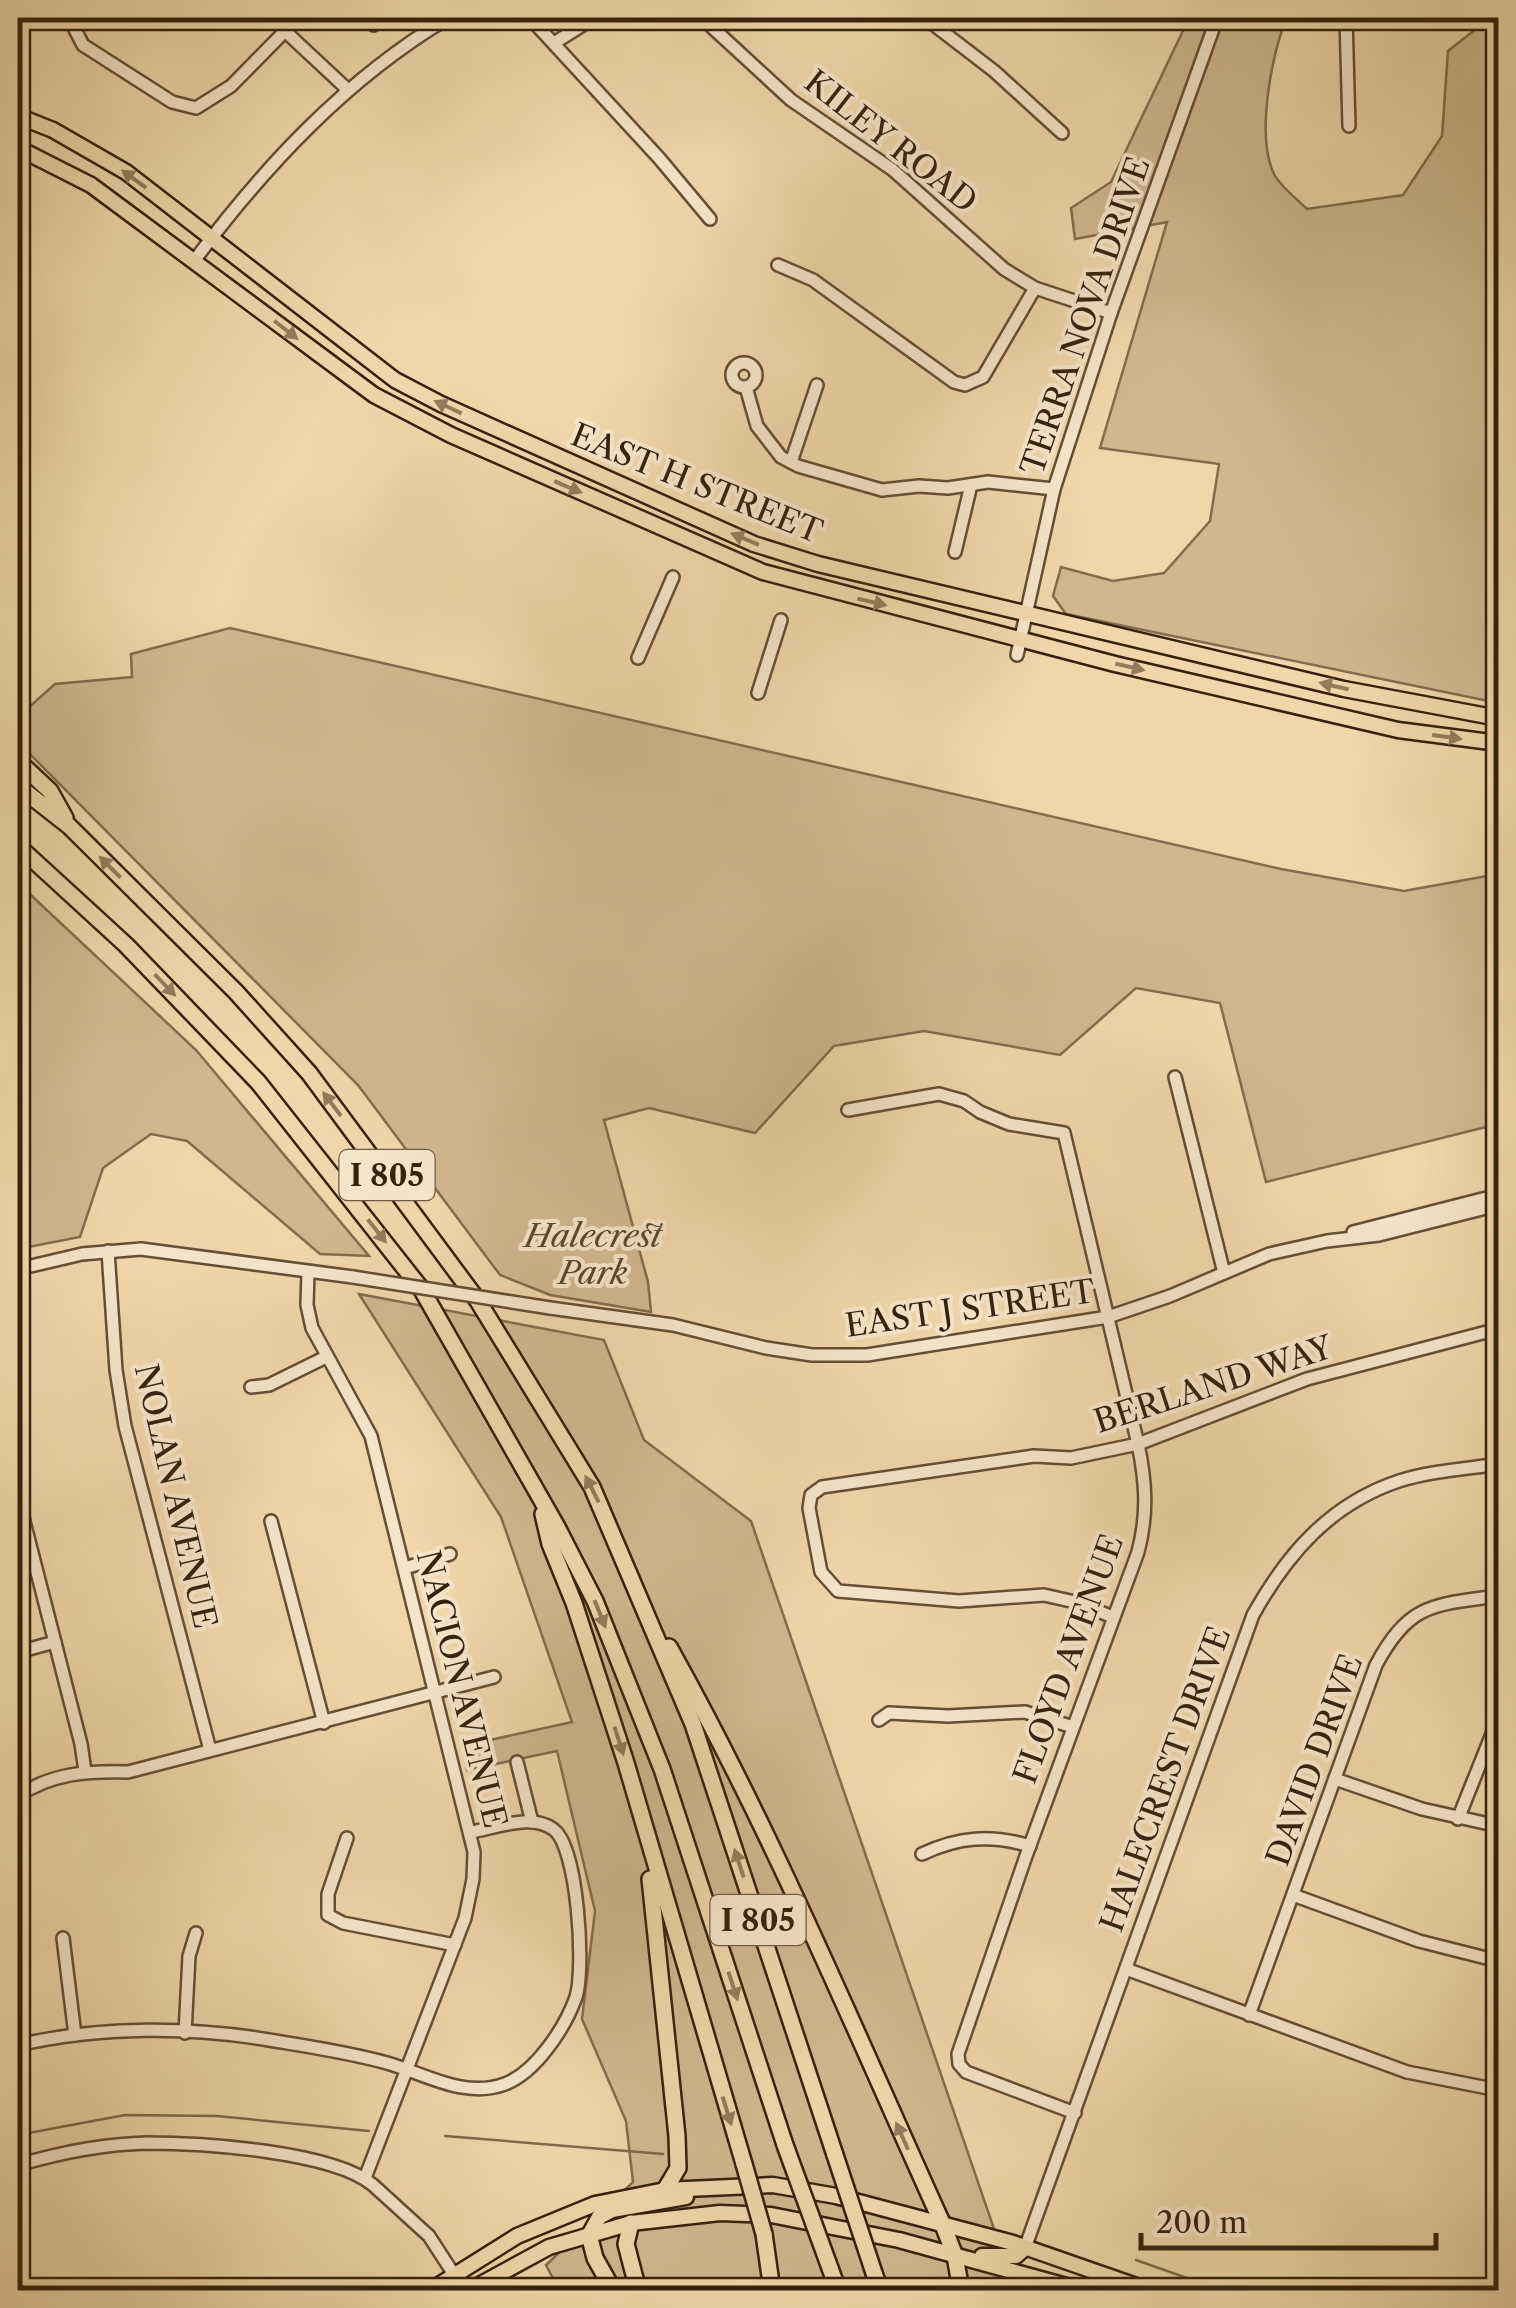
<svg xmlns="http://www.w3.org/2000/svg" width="1516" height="2308" viewBox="0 0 1516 2308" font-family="'Libre Caslon Text',serif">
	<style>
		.green { fill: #cfb890; stroke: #826d4e; stroke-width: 2.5 }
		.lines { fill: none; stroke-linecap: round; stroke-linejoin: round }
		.stream { stroke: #7f694b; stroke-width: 2.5 }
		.minor-casing { stroke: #644f34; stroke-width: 16 }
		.major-casing { stroke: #35220d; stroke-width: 19 }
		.highway-casing { stroke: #35220d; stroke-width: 20 }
		.minor { stroke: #f5e5c8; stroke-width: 11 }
		.major { stroke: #efd7ab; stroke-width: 14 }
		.highway { stroke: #efd7ab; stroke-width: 15 }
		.minor-bridge-casing { stroke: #644f34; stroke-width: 16; stroke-linecap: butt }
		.highway-bridge-casing { stroke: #35220d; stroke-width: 20; stroke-linecap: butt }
		.minor-bridge { stroke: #f5e5c8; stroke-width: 11 }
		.highway-bridge { stroke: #efd7ab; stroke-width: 15 }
		.oneway { fill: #927c5c }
		.labels { text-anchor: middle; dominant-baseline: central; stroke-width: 8; stroke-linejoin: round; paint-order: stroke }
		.shield { fill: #f5e5c8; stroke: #6f5c45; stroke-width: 2.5 }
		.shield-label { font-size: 30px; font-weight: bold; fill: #35220d }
		.street-label { font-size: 32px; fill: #35220d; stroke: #f5e5c8 }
		.park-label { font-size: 32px; font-style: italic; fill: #5c482e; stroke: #f5e5c8 }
	</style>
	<rect width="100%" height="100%" fill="#efd7ab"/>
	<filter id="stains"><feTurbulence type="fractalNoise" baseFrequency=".002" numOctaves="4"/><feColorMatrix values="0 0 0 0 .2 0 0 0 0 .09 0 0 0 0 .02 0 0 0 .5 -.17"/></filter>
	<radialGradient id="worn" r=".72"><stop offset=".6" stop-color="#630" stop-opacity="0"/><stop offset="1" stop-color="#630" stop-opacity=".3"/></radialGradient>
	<g class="green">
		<path d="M1189,18H1287C1271,53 1256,138 1274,174C1281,187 1297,199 1307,209L1403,195L1442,136L1448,51L1490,18H1498V703L1066,614L1053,596L1061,567L1113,581L1164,573L1210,521L1219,464L1100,448L1167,222L1075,239L1071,208L1111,182Z"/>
		<path d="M230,628L1281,869L1404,891L1498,874V1124L1266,1182L1220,1003L1136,988L1060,1055L924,1031L834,1046L755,1133L649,1108L604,1120L648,1282L651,1312L550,1295L500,1275L358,1085L18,742V717L55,684L132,677L131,654Z"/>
		<path d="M18,883L196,1050L369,1256L320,1254L187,1141L151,1134L103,1168L80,1237L18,1249Z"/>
		<path d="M359,1294L604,1340L644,1440L751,1521L1015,2290H559L546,2265L633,2182L626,2121L582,2019L595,1911L557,1751L467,1770L463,1746L572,1722L501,1517Z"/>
	</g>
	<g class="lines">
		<g class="stream">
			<path d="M18,2135L125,2115L217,2116L369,2131"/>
			<path d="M445,2136L663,2154"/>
			<path d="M1136,2260L1221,2290"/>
		</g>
		<g class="minor-casing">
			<g id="minor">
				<path d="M69,18L83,45L172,102L196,108L231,86L298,18"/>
				<path d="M362,18L374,25"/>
				<path d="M530,18L659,158L710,219"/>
				<path d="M702,18L791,100L893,170L1004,269L1035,288L1111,313"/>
				<path d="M925,18L994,71L1062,133"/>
				<path d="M1346,18L1349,126"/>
				<path d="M287,33L347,89"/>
				<path d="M554,43L594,18"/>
				<path d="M194,261C265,166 346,79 448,18"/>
				<path d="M778,265L813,280L954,382L965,385L983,377L1035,288"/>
				<circle cx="744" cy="375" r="12"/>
				<path d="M746,387L757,426L781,457L798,466L882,490L919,486L948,488L988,482L1054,489"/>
				<path d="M791,462L817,385"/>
				<path d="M955,552L971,485"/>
				<path d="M1017,655L1054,489L1111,313L1217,18"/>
				<path d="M638,658L673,577"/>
				<path d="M758,693L781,620"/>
				<path d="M1175,1077L1224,1273"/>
				<path d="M848,1110L939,1094L964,1101L980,1112L1009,1124L1064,1133L1138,1444C1146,1482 1148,1514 1138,1552L1026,1856L958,2054L959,2064L966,2072L1075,2113"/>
				<path d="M1353,1232L1498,1195"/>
				<path d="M108,1251L116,1370L125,1426L210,1750"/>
				<path d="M18,1269L82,1254L141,1249L353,1277"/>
				<path d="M308,1272L307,1305L312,1328L371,1436L474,1852L473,1879L465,1918L365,2178"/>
				<path d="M550,1308L673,1325L766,1348L812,1355H867L1108,1317L1170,1296L1269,1254L1327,1241L1379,1235L1498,1205"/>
				<path d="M251,1387L269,1385L326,1357"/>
				<path d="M18,1498L81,1744L85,1771"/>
				<path d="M271,1521L324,1723"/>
				<path d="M405,1568L450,1554"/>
				<path d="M1113,1617L1075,1602L1044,1595L959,1601L838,1591L821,1572L809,1508L811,1495L822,1487L1034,1456L1071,1458L1138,1444L1307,1379L1498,1329"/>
				<path d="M18,1652L55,1642"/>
				<path d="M879,1720L889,1713L948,1716L1025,1712L1073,1727"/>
				<path d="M517,1762L532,1822"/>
				<path d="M1335,1779L1422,1809L1498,1826"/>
				<path d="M18,1796C52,1773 87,1771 128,1772L494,1677"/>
				<path d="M1458,1819L1496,1724"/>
				<path d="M347,1838L328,1894V1915L343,1923L455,1945"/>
				<path d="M922,1854C958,1837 991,1834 1030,1846"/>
				<path d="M1293,1895L1419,1941L1498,1961"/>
				<path d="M63,1938L75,2035"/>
				<path d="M1126,1969L1407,2072L1498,2090"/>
				<path d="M1249,2015L1376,1665C1410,1602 1434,1605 1498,1596"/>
				<path d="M185,2033L189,1956L196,1933"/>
				<path d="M18,2045C101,2026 191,2026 275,2041C312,2047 351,2053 387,2063C426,2074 464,2099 505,2084C536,2072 565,2028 576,1997C585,1968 578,1846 553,1829C531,1813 495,1828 471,1832"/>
				<path d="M18,2165C59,2153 104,2144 147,2143C201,2143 332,2151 373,2185L429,2236L464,2290"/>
				<path d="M1025,2248L1253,1615C1287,1554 1330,1504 1399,1481C1430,1471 1466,1469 1498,1464"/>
			</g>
		</g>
		<g class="major-casing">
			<g id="major">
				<path d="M18,116L53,130L126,172L395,380L441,404L754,544L818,564L1344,689L1498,718"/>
				<path d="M18,148L91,185L374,395L451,435L763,572L1115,664L1398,730L1498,743"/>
				<path d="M589,2235L599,2217L612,2210L686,2197"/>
				<path d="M982,2256H1016L1025,2248"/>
				<path d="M431,2290L517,2236L595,2204L665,2190L773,2185L836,2196L1013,2243L1148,2290"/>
				<path d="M470,2290L549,2247L631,2223L720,2213L771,2215L899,2240L1081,2290"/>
			</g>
		</g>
		<g class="highway-casing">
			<g id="highway">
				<path d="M18,761L50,791L65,818"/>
				<path d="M18,786L69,826L236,992L309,1073L478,1301L592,1487L693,1724L835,2155"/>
				<path d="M18,846L126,945L258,1082L422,1290L557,1527L595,1601L662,1769L785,2145"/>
				<path d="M543,1514L550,1544L574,1603L626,1763L744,2164"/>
				<path d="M669,1647C773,1833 855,2031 943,2225L955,2256L961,2290"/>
				<path d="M650,1879L677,2136L678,2168L665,2190"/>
				<path d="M631,2223L626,2244L638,2290"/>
				<path d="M764,2234L772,2290"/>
				<path d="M589,2235L595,2258L613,2290"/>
				<path d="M830,2268L838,2290"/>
				<path d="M874,2273L880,2290"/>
			</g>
		</g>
		<use href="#minor" class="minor"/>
		<use href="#major" class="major"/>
		<use href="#highway" class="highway"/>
		<g class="minor-bridge-casing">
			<path id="minor-bridge" d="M353,1277L550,1308"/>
		</g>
		<g class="highway-bridge-casing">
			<g id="highway-bridge">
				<path d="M785,2145L830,2268"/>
				<path d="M835,2155L874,2273"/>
				<path d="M744,2164L764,2234"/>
			</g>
		</g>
		<use href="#minor-bridge" class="minor-bridge"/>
		<use href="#highway-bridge" class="highway-bridge"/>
	</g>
	<defs><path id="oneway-solid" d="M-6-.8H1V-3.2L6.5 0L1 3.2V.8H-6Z" transform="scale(2.5)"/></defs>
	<g class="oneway">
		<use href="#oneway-solid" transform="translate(134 179) rotate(-144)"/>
		<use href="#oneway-solid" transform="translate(286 330) rotate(38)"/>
		<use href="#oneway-solid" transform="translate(448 407) rotate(-155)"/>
		<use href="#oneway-solid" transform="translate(568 487) rotate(23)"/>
		<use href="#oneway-solid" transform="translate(745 539) rotate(-157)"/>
		<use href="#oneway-solid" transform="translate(872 602) rotate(13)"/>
		<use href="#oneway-solid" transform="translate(1130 667) rotate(13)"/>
		<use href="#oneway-solid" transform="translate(1334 686) rotate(-167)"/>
		<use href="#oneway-solid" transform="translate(1447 737) rotate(8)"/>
		<use href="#oneway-solid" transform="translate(110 867) rotate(-135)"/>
		<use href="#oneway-solid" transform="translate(165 985) rotate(46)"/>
		<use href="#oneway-solid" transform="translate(332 1104) rotate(-127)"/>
		<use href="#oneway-solid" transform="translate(377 1231) rotate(52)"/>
		<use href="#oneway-solid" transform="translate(592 1489) rotate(-117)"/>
		<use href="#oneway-solid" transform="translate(600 1614) rotate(68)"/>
		<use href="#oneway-solid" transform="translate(619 1741) rotate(72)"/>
		<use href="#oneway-solid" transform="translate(739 1863) rotate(-108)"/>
		<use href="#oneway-solid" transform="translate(733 1986) rotate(72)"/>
		<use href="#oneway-solid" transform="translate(727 2111) rotate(73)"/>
		<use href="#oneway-solid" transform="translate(902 2136) rotate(-114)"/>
	</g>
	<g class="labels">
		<g class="shield">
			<rect x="339.5" y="1150" width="95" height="50" rx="8"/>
			<rect x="710.5" y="1895" width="95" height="50" rx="8"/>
		</g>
		<g class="shield-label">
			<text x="387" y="1175">I 805</text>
			<text x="758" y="1920">I 805</text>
		</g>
		<g class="street-label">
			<text transform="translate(891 141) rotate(38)">KILEY ROAD</text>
			<text transform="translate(1085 316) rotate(-71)">TERRA NOVA DRIVE</text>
			<text transform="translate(697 483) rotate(22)">EAST H STREET</text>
			<text transform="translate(970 1308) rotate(-8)">EAST J STREET</text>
			<text transform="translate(1213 1384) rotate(-18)">BERLAND WAY</text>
			<text transform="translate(176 1496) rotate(77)">NOLAN AVENUE</text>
			<text transform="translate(1068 1659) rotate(-70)">FLOYD AVENUE</text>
			<text transform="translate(462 1689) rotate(76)">NACION AVENUE</text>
			<text transform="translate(1314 1760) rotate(-70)">DAVID DRIVE</text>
			<text transform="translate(1165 1779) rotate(-70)">HALECREST DRIVE</text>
		</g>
		<g class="park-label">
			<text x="593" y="1235">Halecrest<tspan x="593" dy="37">Park</tspan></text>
		</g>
	</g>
	<rect width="1516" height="2308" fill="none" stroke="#efd7ab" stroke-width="60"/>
	<rect x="20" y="20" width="1476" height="2268" fill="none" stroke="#35220d" stroke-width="5"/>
	<rect x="30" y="30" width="1456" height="2248" fill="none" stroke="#35220d" stroke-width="2.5"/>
	<path d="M1141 2233v15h295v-15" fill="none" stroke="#35220d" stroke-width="5"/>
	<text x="1156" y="2233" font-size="30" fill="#35220d" stroke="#f5e5c8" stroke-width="8" paint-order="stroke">200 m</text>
	<rect width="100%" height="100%" filter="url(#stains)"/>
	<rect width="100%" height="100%" fill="url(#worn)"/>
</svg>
